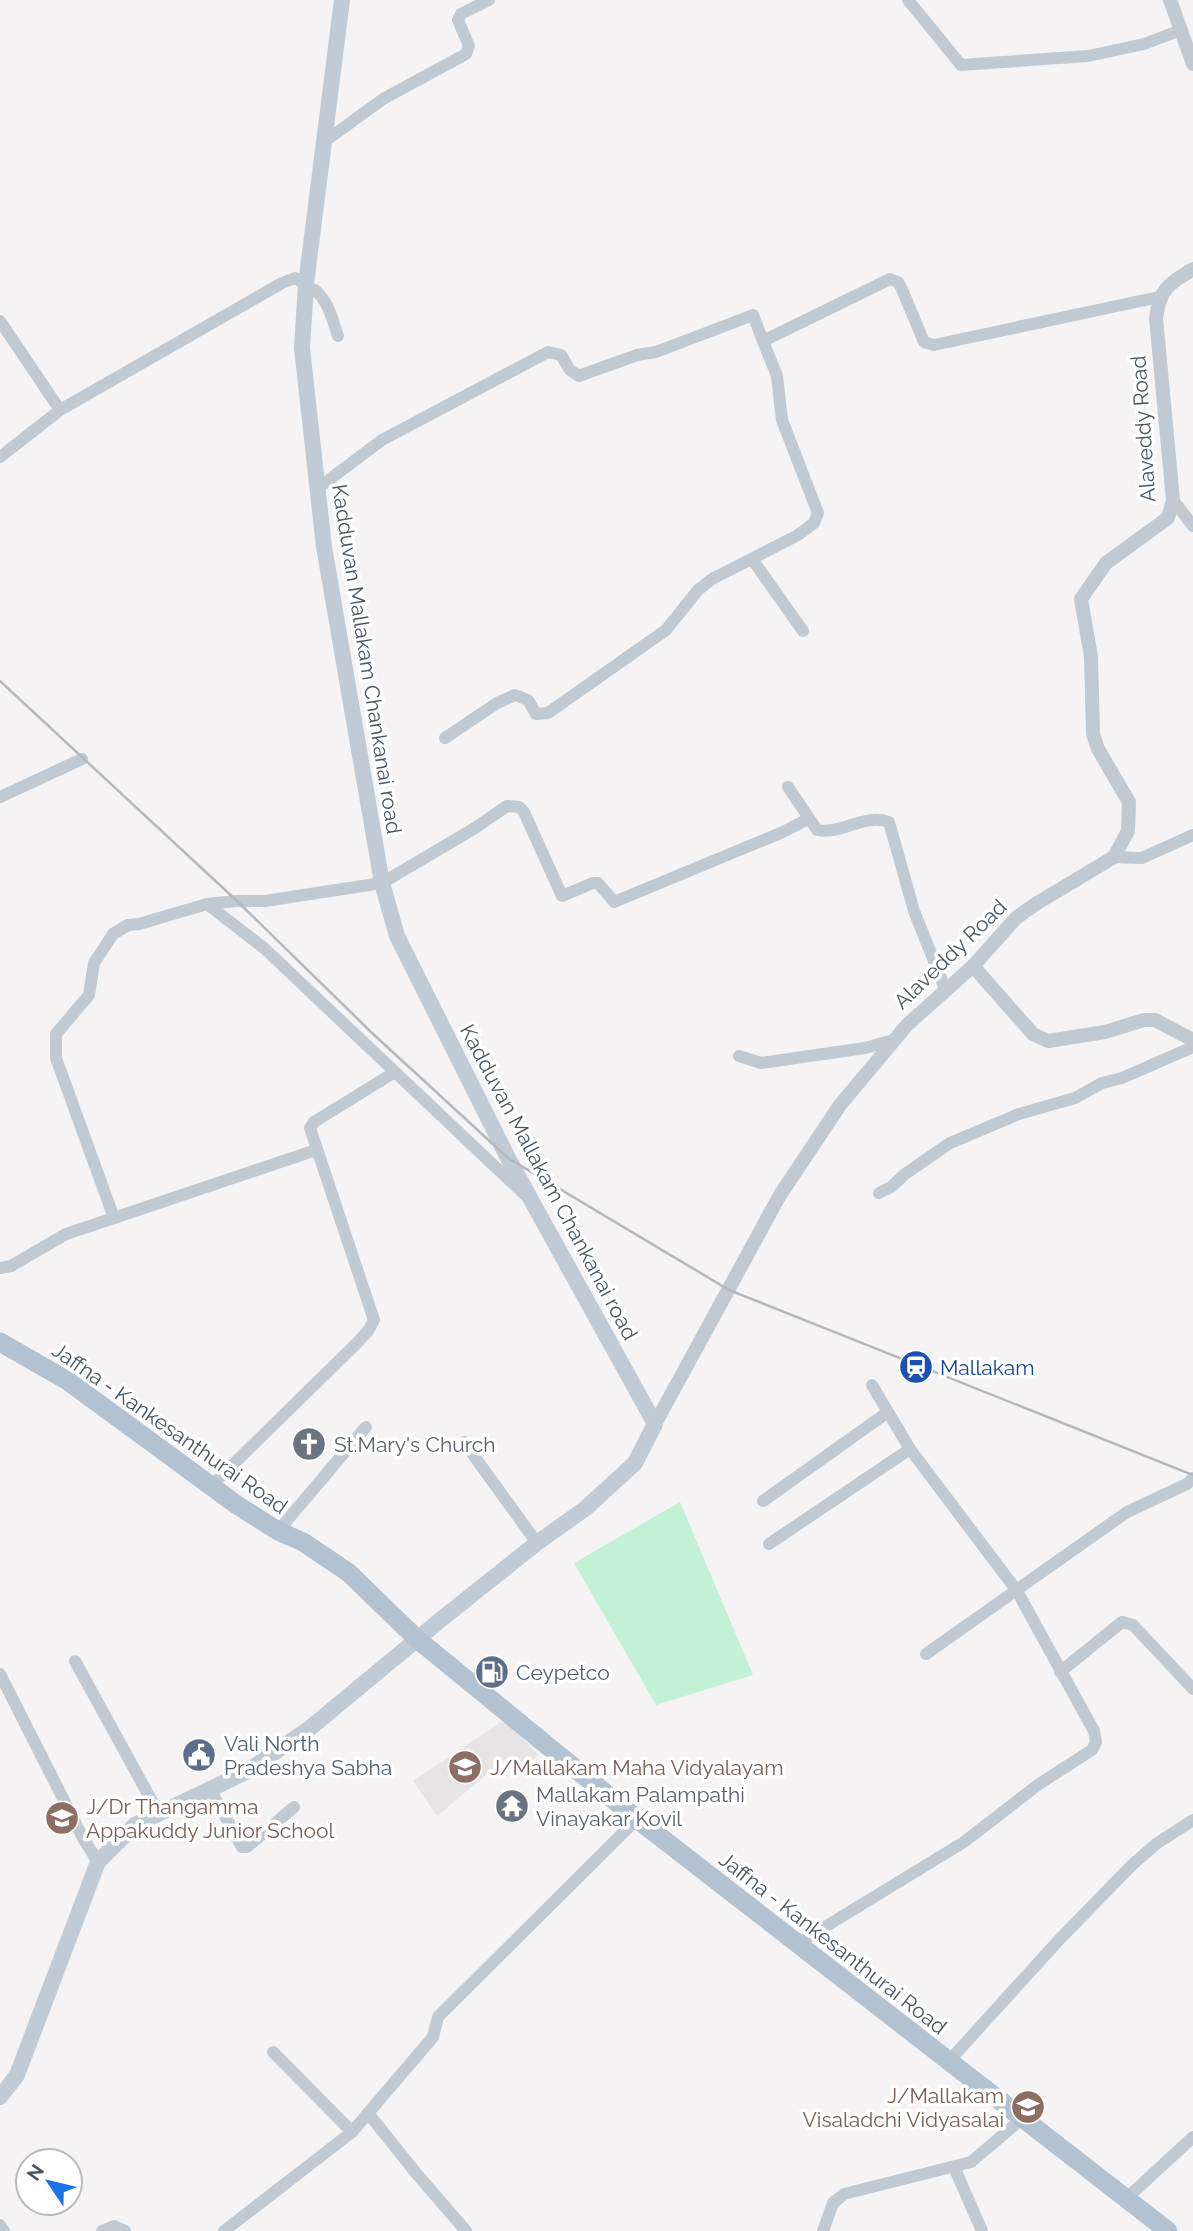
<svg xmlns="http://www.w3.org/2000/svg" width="1193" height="2231" viewBox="0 0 1193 2231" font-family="Raleway,sans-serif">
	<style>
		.education { fill: #e6e4e5 }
		.green { fill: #c3f1d5 }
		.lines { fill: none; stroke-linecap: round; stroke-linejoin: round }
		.minor { stroke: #c1cad2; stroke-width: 12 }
		.tertiary { stroke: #c1cad2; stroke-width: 14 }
		.secondary { stroke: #c1cbd6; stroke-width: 16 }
		.primary { stroke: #b3c2d1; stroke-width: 19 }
		.rail { stroke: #b5b8bd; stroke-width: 2.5 }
		.labels { text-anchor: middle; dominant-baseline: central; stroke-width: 7; stroke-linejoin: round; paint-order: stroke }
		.street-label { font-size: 21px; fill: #4a5661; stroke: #fff }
		.transit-label { font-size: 21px; fill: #164399; stroke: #fff; text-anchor: start }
		.worship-label { font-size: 21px; fill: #5b616d; stroke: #fff; text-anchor: start }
		.service-label { font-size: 21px; fill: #4e5e75; stroke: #fff; text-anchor: start }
		.education-label { font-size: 21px; fill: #785e54; stroke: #fff; text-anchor: start }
	</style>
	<rect width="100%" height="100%" fill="#f5f3f3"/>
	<path class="education" d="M504,1720L539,1755L520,1770L505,1759L437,1816L413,1781Z"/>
	<path class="green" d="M680,1502L753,1675L656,1705L574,1563Z"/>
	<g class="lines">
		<g class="minor">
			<path d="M908,0L961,65L1088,56L1144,44L1181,30"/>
			<path d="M324,142L383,99L466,54L469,46L458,20L461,14L489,0"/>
			<path d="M305,295L315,290C329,302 332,319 338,336"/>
			<path d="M0,321L60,410"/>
			<path d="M0,457L60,410L282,283L295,278L306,284"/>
			<path d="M318,488L382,440L548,352L561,355L570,370L579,376L637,355L656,352L753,315L763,341L890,279L898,282L901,287L924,342L934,345L1159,297"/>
			<path d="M1173,500L1193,526"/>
			<path d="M752,559L803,631"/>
			<path d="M445,738L497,703L515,695L528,700L536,714L548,713L666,630L698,590L712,579L798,535L814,523L818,513L782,420L777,376L763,341"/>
			<path d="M788,787L817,830C841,835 865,813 889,822L914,911L946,991"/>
			<path d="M0,797L82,759"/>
			<path d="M1114,857L1142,858L1193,835"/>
			<path d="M207,904L264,948L524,1194"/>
			<path d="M739,1056L761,1063L865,1048L893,1040"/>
			<path d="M879,1193L891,1187L905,1174L950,1143L1019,1114L1075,1098L1102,1083L1122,1078L1193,1047"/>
			<path d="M114,1218L316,1150"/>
			<path d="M0,1268L11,1266L66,1234L114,1218L56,1058V1034L89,995L94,963L113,934L128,925L139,924L207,904L237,901H265L382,883L475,828L507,806L519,807L524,812L562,896L593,883H598L614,902L783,832L808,819"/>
			<path d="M464,1442L537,1543"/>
			<path d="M211,1486L356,1344L368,1331L374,1320L310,1128L314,1122L395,1072"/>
			<path d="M763,1501L888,1412"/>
			<path d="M278,1531L366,1427"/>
			<path d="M769,1544L910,1449"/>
			<path d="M926,1654L1127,1512L1187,1484L1193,1478"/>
			<path d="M75,1661L159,1814"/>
			<path d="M1060,1672L1122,1622L1133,1625L1193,1689"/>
			<path d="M0,1674L83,1838L98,1862"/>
			<path d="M210,1789L242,1847H247L294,1807"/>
			<path d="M797,1944L964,1842L1039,1784L1092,1750L1096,1742L1094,1731L1017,1591L910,1449L872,1385"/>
			<path d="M273,2052L352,2132"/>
			<path d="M949,2061L1058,1941L1132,1865L1156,1844L1193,1820"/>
			<path d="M368,2113L416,2173L466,2231"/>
			<path d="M954,2167L982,2231"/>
			<path d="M1127,2198L1193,2137"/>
			<path d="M0,2225L4,2231"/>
			<path d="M102,2231L114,2226L125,2231"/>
			<path d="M224,2231L352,2132L433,2037L438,2017L637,1819"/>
			<path d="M823,2231L833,2203L844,2194L971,2162L1023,2118"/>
		</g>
		<g class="tertiary">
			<path d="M1170,0L1193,64"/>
			<path d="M973,966L1033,1034L1048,1041L1105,1032L1144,1020H1155L1193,1040"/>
			<path d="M655,1424L780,1195L840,1105L907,1025L973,966L1016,918L1034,905L1114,857L1128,831L1129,802L1098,749L1093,734L1091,657L1081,599L1106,563L1168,518L1173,500L1156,318C1160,289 1168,284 1193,269"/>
		</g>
		<path class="secondary" d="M0,2097L17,2075L98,1862L135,1825L248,1771L310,1728L444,1617L537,1543L586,1508L635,1463L655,1424L508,1158L397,936L382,883L324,547L302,348L306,284L342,0"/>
		<path class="primary" d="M0,1342L68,1381L237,1505L278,1531L303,1542L349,1573L417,1639L637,1819L1168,2231"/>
		<path class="rail" d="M0,681L237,901L372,1033L508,1158L729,1290L1193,1475"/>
	</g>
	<defs>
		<g id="station-disc" transform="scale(1.75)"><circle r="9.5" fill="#1a4fb4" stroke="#fff"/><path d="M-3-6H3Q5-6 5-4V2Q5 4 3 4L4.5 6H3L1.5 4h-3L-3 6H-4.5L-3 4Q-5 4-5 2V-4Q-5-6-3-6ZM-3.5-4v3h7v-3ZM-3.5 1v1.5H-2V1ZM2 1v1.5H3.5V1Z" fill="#fff"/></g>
		<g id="church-disc" transform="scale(1.75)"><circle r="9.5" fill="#6b7280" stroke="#fff"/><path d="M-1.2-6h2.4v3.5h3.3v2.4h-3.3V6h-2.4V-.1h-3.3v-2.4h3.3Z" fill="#fff"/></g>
		<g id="fuel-disc" transform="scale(1.75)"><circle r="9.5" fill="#5c6f8a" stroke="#fff"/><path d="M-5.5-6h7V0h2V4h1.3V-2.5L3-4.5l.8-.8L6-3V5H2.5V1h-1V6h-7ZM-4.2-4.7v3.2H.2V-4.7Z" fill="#fff"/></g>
		<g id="civic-disc" transform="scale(1.75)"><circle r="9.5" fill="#5c6f8a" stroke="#fff"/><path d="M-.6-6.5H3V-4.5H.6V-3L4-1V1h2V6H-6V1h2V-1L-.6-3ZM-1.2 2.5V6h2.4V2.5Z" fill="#fff"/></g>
		<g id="school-disc" transform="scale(1.75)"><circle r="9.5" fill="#8d6e63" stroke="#fff"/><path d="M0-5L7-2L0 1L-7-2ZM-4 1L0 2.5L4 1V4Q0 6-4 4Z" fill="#fff"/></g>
		<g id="temple-disc" transform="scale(1.75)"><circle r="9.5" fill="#6b7280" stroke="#fff"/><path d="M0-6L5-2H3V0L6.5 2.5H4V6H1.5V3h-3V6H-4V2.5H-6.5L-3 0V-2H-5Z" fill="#fff"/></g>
	</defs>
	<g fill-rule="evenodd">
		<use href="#station-disc" x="916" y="1367"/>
		<use href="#church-disc" x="309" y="1444"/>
		<use href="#fuel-disc" x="492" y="1672"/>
		<use href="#civic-disc" x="199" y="1755"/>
		<use href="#school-disc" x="465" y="1767"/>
		<use href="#temple-disc" x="512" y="1806"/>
		<use href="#school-disc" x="62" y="1818"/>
		<use href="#school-disc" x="1028" y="2107"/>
	</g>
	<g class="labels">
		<g class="street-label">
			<text transform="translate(1143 429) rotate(-94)">Alaveddy Road</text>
			<text transform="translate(367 659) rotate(81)">Kadduvan Mallakam Chankanai road</text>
			<text transform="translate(950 954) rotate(-44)">Alaveddy Road</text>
			<text transform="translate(549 1182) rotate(62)">Kadduvan Mallakam Chankanai road</text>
			<text transform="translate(170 1428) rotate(35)">Jaffna - Kankesanthurai Road</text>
			<text transform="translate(833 1943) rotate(38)">Jaffna - Kankesanthurai Road</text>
		</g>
		<g class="transit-label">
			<text x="940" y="1367">Mallakam</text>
		</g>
		<g class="worship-label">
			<text x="334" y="1444">St.Mary's Church</text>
			<text x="536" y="1794">Mallakam Palampathi<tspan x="536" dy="24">Vinayakar Kovil</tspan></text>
		</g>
		<g class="service-label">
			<text x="516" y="1672">Ceypetco</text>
			<text x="224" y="1743">Vali North<tspan x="224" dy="24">Pradeshya Sabha</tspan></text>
		</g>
		<g class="education-label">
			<text x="490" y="1767">J/Mallakam Maha Vidyalayam</text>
			<text x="86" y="1806">J/Dr Thangamma<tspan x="86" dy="24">Appakuddy Junior School</tspan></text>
			<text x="1004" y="2095" text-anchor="end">J/Mallakam<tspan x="1004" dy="24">Visaladchi Vidyasalai</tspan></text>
		</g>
	</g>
	<g transform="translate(49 2182) rotate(305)"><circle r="33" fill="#ffffff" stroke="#b7bbc0" stroke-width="2"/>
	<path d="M0-5L12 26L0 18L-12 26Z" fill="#1a73e8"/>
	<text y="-10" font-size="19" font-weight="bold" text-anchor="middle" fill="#4a5661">N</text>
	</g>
</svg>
